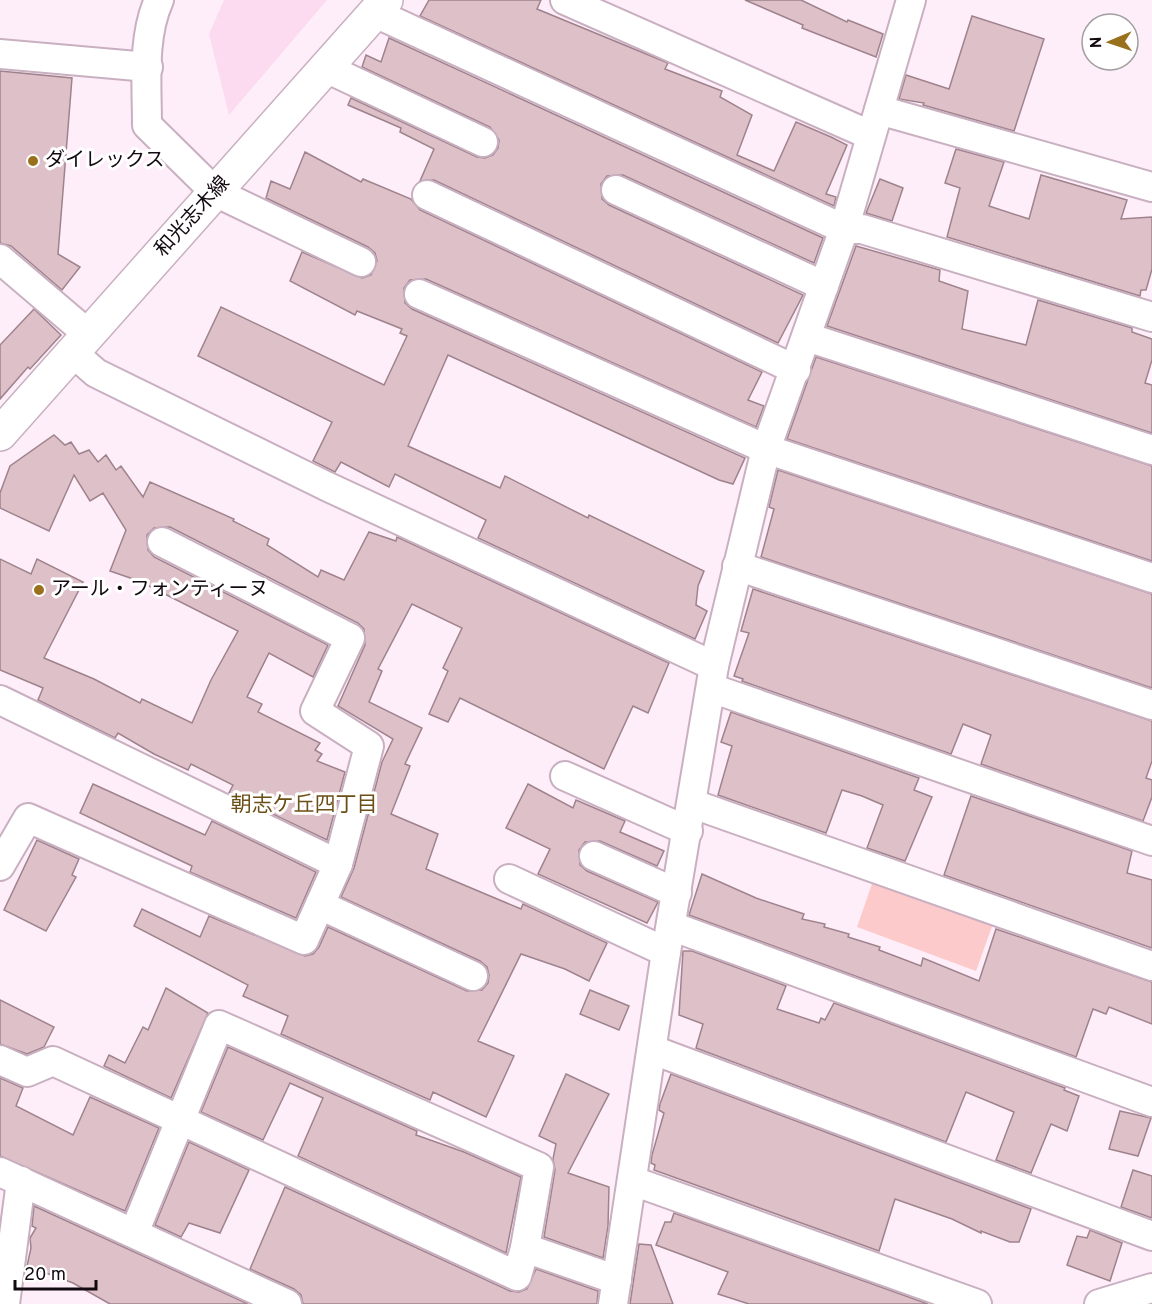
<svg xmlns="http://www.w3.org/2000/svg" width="1152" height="1304" viewBox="0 0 1152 1304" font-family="Overpass,'Noto Sans JP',sans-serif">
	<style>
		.built { fill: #fcdbf1 }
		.green { fill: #fccaca }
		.building { fill: #dec0c9; stroke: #9f838c; stroke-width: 1.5 }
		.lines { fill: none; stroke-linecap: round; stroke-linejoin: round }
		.minor-casing { stroke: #c9b0c1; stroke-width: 32 }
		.major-casing { stroke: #c9b0c1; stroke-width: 36 }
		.minor { stroke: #fff; stroke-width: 28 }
		.major { stroke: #fff; stroke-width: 33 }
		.poi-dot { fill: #99701c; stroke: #fff; stroke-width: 2 }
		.labels { text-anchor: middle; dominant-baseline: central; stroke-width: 6; stroke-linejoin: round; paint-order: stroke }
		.poi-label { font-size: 20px; fill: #120a10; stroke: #fff; text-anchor: start }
		.street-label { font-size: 20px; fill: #120a10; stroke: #fff }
		.neighbourhood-label { font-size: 21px; fill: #6b4f17; stroke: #fff }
	</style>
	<rect width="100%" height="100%" fill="#feeef9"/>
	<path class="built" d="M224,0H327L229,115L209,34Z"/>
	<path class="green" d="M874,878L994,921L976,971L857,927Z"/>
	<g class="building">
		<path d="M429,0H541L537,9L668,63L665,69L722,91L720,97L752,115L737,155L774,171L796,122L831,137L847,145L826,194L836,197L834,206L420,16Z"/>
		<path d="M745,0H801L847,22L848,20L883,34L876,57L802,28L803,25Z"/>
		<path d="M972,16L1044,39L1014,131L923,105L924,103L899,99L906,75L949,89Z"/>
		<path d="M389,38L823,238L814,263L623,175L607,176L601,184L602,199L609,205L803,295L778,343L434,180L420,181L434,149L400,132L401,128L348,105L351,98L477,157L485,158L493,155L498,148L499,140L490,127L362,67L366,55L381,62Z"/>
		<path d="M0,71L72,78L58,254L80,267L62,290L11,246L0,243Z"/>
		<path d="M956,149L1004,162L989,206L1029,219L1041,175L1127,200L1121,219L1152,217V269L1146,290H1141L1140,296L947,237L960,188L945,183Z"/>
		<path d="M305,152L361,182L363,179L411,199L420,210L762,372L748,400L764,406L756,427L426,279L410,280L404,288L405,303L412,309L745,458L733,484L719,480L448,355L408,446L500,488L505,476L588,518L589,515L704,571L698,586L696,605L707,611L695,639L478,538L486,520L395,474L389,487L341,462L335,472L313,461L332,422L198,356L221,307L384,385L407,336L400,333L402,329L357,311L355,315L290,281L302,252L362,278L371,275L377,261L375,253L368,247L266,198L271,181L290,189Z"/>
		<path d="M880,179L903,188L892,221L866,213Z"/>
		<path d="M856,246L940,270L939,281L968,291L962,329L1026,345L1038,300L1132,328V332L1152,339V360L1145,383L1152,385V433L827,326Z"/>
		<path d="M34,309L61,335L30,369L28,367L0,399V345Z"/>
		<path d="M816,357L1152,466V561L787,439Z"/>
		<path d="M54,435L65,445L71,442L79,454L89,450L98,462L106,455L116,470L121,466L143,497L150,482L234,519L233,521L269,539L267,545L318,577L321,570L344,580L369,532L396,541L397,537L669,663L648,713L633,706L604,769L460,698L448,722L429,714L448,671L443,668L462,628L412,604L378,669L382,671L369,702L422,728L405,764L410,766L391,814L438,834L426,869L521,909L523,904L607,943L589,981L565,969L521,954L478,1041L514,1056L486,1117L433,1092L430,1100L281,1034L288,1016L243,996L248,985L134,926L142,909L200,937L209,916L305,956L313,954L319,947L328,927L467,991L482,990L488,983L489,975L487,967L480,961L341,897L354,868L382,762L393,739L338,706L365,645L364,629L358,623L170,527L154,528L147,535L148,550L154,557L328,645L313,677L269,653L247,697L262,704L258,712L320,743L315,750L322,754L317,761L345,772L327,840L229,793L233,785L191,764L188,770L154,754L118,733L115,738L38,700L43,688L0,670V559L31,574L37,559L83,582L44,658L94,679L140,703L142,699L192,723L211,680L238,631L139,581L110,571L126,530L103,493L90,501L74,475L49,531L0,508V493L10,466Z"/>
		<path d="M778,470L1152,594V688L761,557L774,509L769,507Z"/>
		<path d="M753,589L1152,721V761L1146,778L1152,780V797L1143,821L981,764L991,735L963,724L951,754L742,681L743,679L734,676L749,633L741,631Z"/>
		<path d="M731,712L919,778L914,790L932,797L905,861L867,848L883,805L862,796L842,790L826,833L718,795L732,746L721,742Z"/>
		<path d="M93,784L205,835L212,821L316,872L296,918L190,872L192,866L80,813Z"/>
		<path d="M528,784L573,808L576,800L625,821L620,832L664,851L657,866L600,841L585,842L579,850L580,865L587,871L658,902L647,923L538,874L550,849L506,828Z"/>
		<path d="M971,796L1132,851L1127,873L1152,880V948L944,875Z"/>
		<path d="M37,840L79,859L72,875L76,877L46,931L4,910Z"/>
		<path d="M702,874L756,898L804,914L802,919L825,924L824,927L849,934L848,937L880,947L879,950L921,966L923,958L979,981L996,929L1152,982V1024L1109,1007L1106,1014L1093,1009L1076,1057L689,915Z"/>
		<path d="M683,951H692L786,986L777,1009L819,1023L821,1018L825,1020L834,1003L1065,1088L1064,1090L1079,1096L1067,1131L1051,1124L1031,1173L996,1160L1014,1112L966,1092L946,1142L696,1048L703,1024L679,1015Z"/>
		<path d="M166,988L208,1013L171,1098L104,1066L109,1055L125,1063L143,1027L148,1030Z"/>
		<path d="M590,990L629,1006L619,1030L580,1014Z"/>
		<path d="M0,1000L54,1027L44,1047L27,1054L0,1044Z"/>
		<path d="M228,1047L417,1131L416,1135L464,1152L521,1177L506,1253L298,1156L323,1098L290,1083L263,1140L201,1112Z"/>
		<path d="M566,1074L609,1094L568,1173L609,1187L608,1226L603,1258L544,1237L555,1170L553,1159L556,1144L539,1136Z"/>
		<path d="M671,1074L1031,1209L1019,1242H1010L981,1231V1233L952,1219L895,1199L879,1251L654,1170L655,1165L651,1163L652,1155L664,1113L659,1110L660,1104Z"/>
		<path d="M0,1078L23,1088L16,1106L73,1135L90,1097L159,1128L125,1211L0,1156Z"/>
		<path d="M1120,1111L1151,1118L1138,1156L1109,1149Z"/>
		<path d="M189,1142L249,1170L220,1233L189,1223L181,1237L155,1225Z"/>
		<path d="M1133,1170L1152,1176V1218L1121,1207Z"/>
		<path d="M285,1187L510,1291L519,1292L527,1289L536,1269L598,1291L597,1304H303L301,1295L294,1289L250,1269Z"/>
		<path d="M34,1206L248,1304H110L73,1283L27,1266L31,1248L30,1238L36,1228L32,1226Z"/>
		<path d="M674,1213L928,1304H749L718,1294L728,1272L656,1245L665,1222H671Z"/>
		<path d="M1090,1230L1122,1243L1110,1281L1067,1265L1077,1236L1087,1238Z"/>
		<path d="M639,1244L651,1245L673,1304H630Z"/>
	</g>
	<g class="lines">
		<g class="minor-casing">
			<g id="minor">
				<path d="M159,0C142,37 147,85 147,125L215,192L361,262"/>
				<path d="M565,0L870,135"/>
				<path d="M375,13L844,229H862L1152,317"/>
				<path d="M0,54L148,67"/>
				<path d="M326,68L483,142"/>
				<path d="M879,110L1152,187"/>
				<path d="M616,190L824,286"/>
				<path d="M427,195L796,370"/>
				<path d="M0,259L88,334"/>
				<path d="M419,294L766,449L1152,578"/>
				<path d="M807,337L1152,450"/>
				<path d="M72,352L96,373L326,486L714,666"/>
				<path d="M737,566L1152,705"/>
				<path d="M711,688L1152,841"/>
				<path d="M0,700L338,864"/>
				<path d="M565,776L688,831"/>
				<path d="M693,804L1152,966"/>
				<path d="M594,856L677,893"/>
				<path d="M0,866L28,818L304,940L338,864L369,746L315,711L350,638L162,542"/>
				<path d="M509,879L666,952"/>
				<path d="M320,905L473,976"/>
				<path d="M671,926L1152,1102"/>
				<path d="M653,1050L1152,1236"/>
				<path d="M0,1060L27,1072L53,1061L517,1276L525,1248L617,1280"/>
				<path d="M0,1172L287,1304"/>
				<path d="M633,1181L977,1304"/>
				<path d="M134,1233L219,1025L539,1167L525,1248"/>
				<path d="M5,1304L21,1181"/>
				<path d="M613,1304L666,952L714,666L766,449L844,229L911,0"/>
				<path d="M1099,1304L1152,1288"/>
			</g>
		</g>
		<g class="major-casing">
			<path id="major" d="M0,434L386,0"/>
		</g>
		<use href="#minor" class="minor"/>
		<use href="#major" class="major"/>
	</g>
	<g class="poi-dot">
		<circle cx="33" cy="161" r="6"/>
		<circle cx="39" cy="590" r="6"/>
	</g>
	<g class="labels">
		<g class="poi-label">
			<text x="45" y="161">ダイレックス</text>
			<text x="51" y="590">アール・フォンティーヌ</text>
		</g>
		<g class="street-label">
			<text transform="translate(193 217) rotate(-48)">和光志木線</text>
		</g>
		<g class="neighbourhood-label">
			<text x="304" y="805">朝志ケ丘四丁目</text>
		</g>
	</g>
	<g transform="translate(1110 42) rotate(268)"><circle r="28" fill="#ffffff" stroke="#a09d9f" stroke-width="1.5"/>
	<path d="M0-4.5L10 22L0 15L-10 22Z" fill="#99701c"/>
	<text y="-9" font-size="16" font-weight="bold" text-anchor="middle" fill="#120a10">N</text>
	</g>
	<path d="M15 1280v9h81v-9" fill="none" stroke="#120a10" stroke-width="3"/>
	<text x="24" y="1280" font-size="18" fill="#120a10" stroke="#ffffff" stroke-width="4.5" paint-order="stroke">20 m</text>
</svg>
